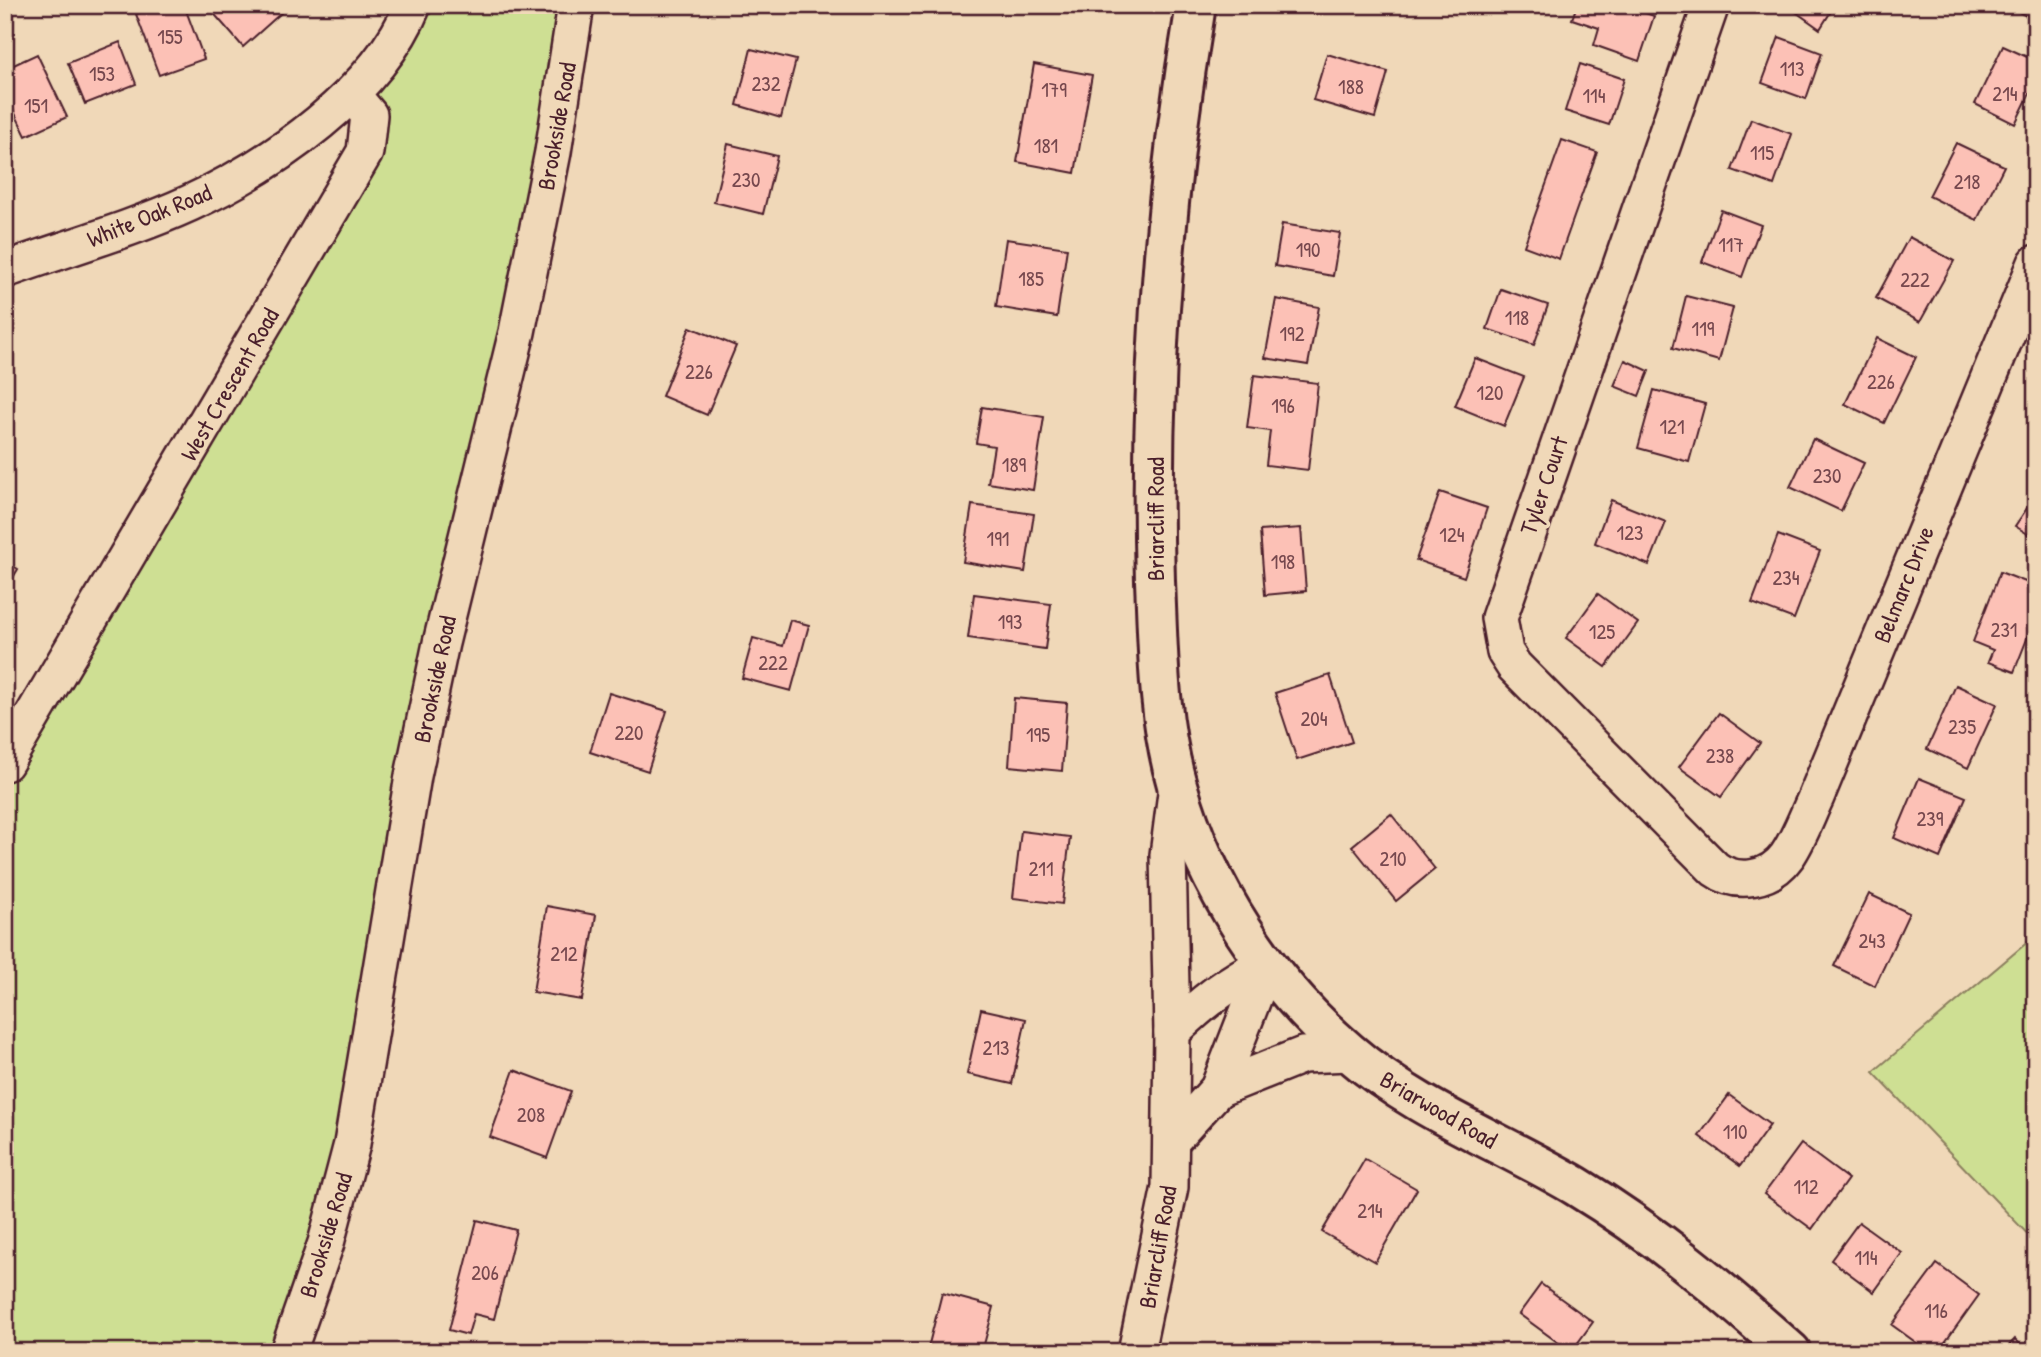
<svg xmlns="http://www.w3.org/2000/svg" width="2041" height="1357" viewBox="0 0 2041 1357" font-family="'Patrick Hand',sans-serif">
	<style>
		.green { fill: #cedf93; stroke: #8c7f5f; stroke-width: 2 }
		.building { fill: #fcc1b6; stroke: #4a1f2b; stroke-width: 2 }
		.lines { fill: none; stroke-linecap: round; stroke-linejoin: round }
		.minor-casing { stroke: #4a1f2b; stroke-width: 40 }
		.tertiary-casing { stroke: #4a1f2b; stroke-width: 44 }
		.minor { stroke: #f0d8b8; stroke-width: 35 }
		.tertiary { stroke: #f0d8b8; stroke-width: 38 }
		.labels { text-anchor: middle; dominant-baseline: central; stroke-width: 7; stroke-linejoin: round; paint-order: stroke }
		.number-label { font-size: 21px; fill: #76484e }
		.street-label { font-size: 24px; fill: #4a1f2b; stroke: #f0d8b8 }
	</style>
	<rect width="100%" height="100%" fill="#f0d8b8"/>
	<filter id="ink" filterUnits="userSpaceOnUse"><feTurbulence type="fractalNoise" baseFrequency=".0143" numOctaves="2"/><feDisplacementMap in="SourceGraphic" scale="14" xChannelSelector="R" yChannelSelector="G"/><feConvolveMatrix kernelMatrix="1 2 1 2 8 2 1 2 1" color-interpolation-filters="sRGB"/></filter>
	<g filter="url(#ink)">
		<g class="green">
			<path d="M413,5H576L352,1144L285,1352H5V741L365,152L353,96Z"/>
			<path d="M2036,935V1243L1873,1072Z"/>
		</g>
		<g class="building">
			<path d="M160,5H184L204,59L159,75L136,14Z"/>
			<path d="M214,5H290L243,47L210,9Z"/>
			<path d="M1577,5H1623L1654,16L1639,61L1594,45L1599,28L1572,19Z"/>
			<path d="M1786,5H1835L1820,29Z"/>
			<path d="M2010,5H2036V21L2009,7Z"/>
			<path d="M1779,37L1822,53L1806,99L1762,83Z"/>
			<path d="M120,42L136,84L85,104L68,63Z"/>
			<path d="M2003,46L2036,61V81L2015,124L1975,104Z"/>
			<path d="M751,49L796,60L781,118L737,105Z"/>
			<path d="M37,54L67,117L26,136L5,93V69Z"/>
			<path d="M1327,54L1388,72L1375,118L1313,100Z"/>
			<path d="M1034,64L1092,75L1075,173L1017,162Z"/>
			<path d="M1580,64L1624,79L1609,125L1565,111Z"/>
			<path d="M1751,119L1792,134L1774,185L1732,170Z"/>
			<path d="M1562,140L1597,152L1559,259L1524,246Z"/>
			<path d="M1956,143L2004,166L1977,220L1929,196Z"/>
			<path d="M728,144L777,156L763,214L714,202Z"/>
			<path d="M1721,210L1761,225L1742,277L1702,262Z"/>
			<path d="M1282,224L1340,233L1333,276L1275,266Z"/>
			<path d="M1909,237L1954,261L1920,322L1876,298Z"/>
			<path d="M1006,239L1067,248L1057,317L996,307Z"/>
			<path d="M1501,289L1548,305L1534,345L1487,329Z"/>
			<path d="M1686,296L1733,308L1719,361L1673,348Z"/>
			<path d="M1276,299L1319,307L1308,365L1265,358Z"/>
			<path d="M690,327L736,346L707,415L662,396Z"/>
			<path d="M1877,338L1916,357L1884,423L1845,404Z"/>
			<path d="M1475,358L1524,377L1504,426L1455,406Z"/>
			<path d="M1625,360L1649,371L1639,396L1614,386Z"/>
			<path d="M1254,375L1318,383L1308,470L1266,465L1270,431L1247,428Z"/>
			<path d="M1654,390L1705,404L1689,462L1638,448Z"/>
			<path d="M982,407L1044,417L1033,490L988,483L994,446L976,443Z"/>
			<path d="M1813,439L1864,463L1841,511L1790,487Z"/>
			<path d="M1440,492L1487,508L1464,577L1416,560Z"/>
			<path d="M2036,495V539L2015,526Z"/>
			<path d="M1611,500L1666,522L1649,565L1595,543Z"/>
			<path d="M972,505L1034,514L1025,572L963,562Z"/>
			<path d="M1301,528L1306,591L1265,595L1260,531Z"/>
			<path d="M1778,535L1820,551L1794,619L1752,603Z"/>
			<path d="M5,561L18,569L5,591Z"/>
			<path d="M2000,572L2036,586V616L2014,672L1988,662L1993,650L1973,642Z"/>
			<path d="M974,594L1051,604L1045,649L968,638Z"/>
			<path d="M1598,594L1638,623L1606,667L1566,638Z"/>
			<path d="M790,620L809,625L791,691L742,678L753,638L783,646Z"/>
			<path d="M1330,675L1352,742L1297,760L1275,693Z"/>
			<path d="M1956,685L1997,704L1968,768L1927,749Z"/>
			<path d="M609,693L667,711L648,771L590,752Z"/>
			<path d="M1014,698L1067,703L1062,771L1009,766Z"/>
			<path d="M1719,713L1760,743L1721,797L1679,767Z"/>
			<path d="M1919,778L1966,797L1940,858L1894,838Z"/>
			<path d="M1391,814L1435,869L1396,901L1352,846Z"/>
			<path d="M1021,831L1070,837L1062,904L1013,898Z"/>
			<path d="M1869,894L1909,913L1875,986L1834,966Z"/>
			<path d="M547,906L596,915L582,1000L533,992Z"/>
			<path d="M981,1009L1026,1019L1012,1084L967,1074Z"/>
			<path d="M514,1070L571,1091L547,1158L490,1137Z"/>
			<path d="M1729,1095L1770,1125L1740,1166L1699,1136Z"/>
			<path d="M1801,1144L1848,1179L1812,1229L1764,1194Z"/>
			<path d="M1365,1159L1417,1189L1375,1262L1322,1232Z"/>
			<path d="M477,1220L516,1230L494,1319L474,1314L468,1335L449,1330Z"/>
			<path d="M1859,1222L1902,1253L1874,1292L1831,1260Z"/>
			<path d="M1937,1264L1979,1295L1938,1352H1929L1892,1325Z"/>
			<path d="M1541,1284L1593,1322L1571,1352L1519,1314Z"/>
			<path d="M942,1293L994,1307L982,1352H927Z"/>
			<path d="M2015,1339L2028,1352H2003Z"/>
		</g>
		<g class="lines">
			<g class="minor-casing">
				<g id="minor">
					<path d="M1711,5L1499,618L1505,652L1514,666L1715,869C1737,885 1770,880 1787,856C1799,839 1807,816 1816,797L2036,263"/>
					<path d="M5,270C66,248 131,230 190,203C273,165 378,92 413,5"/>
					<path d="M5,763L365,152L369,115L353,96"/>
					<path d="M1172,1032C1202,1003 1229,981 1267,963"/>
					<path d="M1218,1089L1303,1055L1349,1053"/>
					<path d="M1171,1141L1218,1089L1267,963"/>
					<path d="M288,1352L326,1243L352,1144L413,776L441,643L517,332L553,152L576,5"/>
					<path d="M1136,1352L1170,1187L1172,1032L1168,855L1177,785"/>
				</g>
			</g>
			<g class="tertiary-casing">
				<path id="tertiary" d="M1196,5C1164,194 1149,389 1155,581C1158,649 1158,719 1177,785C1205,886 1269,984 1349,1052C1416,1110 1500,1141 1576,1186C1654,1233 1723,1291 1791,1352"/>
			</g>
			<use href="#minor" class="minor"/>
			<use href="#tertiary" class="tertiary"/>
		</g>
	</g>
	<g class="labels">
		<g class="number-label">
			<text x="170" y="36">155</text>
			<text x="1792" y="68">113</text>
			<text x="102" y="73">153</text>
			<text x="766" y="83">232</text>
			<text x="1351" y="86">188</text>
			<text x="1054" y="89">179</text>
			<text x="2005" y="93">214</text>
			<text x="1594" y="95">114</text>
			<text x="36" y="105">151</text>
			<text x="1046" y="145">181</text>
			<text x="1762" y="152">115</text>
			<text x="746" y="179">230</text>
			<text x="1967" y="181">218</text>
			<text x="1731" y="244">117</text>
			<text x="1308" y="249">190</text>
			<text x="1031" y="278">185</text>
			<text x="1915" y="279">222</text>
			<text x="1517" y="317">118</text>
			<text x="1703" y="328">119</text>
			<text x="1292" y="333">192</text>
			<text x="699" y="371">226</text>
			<text x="1881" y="381">226</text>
			<text x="1490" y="392">120</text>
			<text x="1283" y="405">196</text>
			<text x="1672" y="426">121</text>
			<text x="1014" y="464">189</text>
			<text x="1827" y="475">230</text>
			<text x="1630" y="532">123</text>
			<text x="1452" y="534">124</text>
			<text x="998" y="538">191</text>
			<text x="1283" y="561">198</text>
			<text x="1786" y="577">234</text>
			<text x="1010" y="621">193</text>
			<text x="2004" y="629">231</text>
			<text x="1602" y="631">125</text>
			<text x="773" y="662">222</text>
			<text x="1314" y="718">204</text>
			<text x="1962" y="726">235</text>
			<text x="629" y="732">220</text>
			<text x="1038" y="734">195</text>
			<text x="1720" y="755">238</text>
			<text x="1930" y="818">239</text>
			<text x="1393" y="858">210</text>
			<text x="1041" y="868">211</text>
			<text x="1872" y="940">243</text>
			<text x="564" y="953">212</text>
			<text x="996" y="1047">213</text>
			<text x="531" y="1114">208</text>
			<text x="1735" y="1131">110</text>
			<text x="1806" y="1186">112</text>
			<text x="1370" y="1210">214</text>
			<text x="1866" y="1257">114</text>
			<text x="485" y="1272">206</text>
			<text x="1936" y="1310">116</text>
		</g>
		<g class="street-label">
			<text transform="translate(556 126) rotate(-80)">Brookside Road</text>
			<text transform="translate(149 215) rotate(-22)">White Oak Road</text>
			<text transform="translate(229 384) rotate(-60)">West Crescent Road</text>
			<text transform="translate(1543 485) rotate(-71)">Tyler Court</text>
			<text transform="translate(1155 519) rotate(-90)">Briarcliff Road</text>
			<text transform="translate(1903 584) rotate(-68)">Belmarc Drive</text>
			<text transform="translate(434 679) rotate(-78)">Brookside Road</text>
			<text transform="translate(1439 1109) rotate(30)">Briarwood Road</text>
			<text transform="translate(325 1235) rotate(-73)">Brookside Road</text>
			<text transform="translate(1157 1247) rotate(-80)">Briarcliff Road</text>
		</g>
	</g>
	<rect width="2041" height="1357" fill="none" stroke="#f0d8b8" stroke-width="28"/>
	<rect x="14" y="14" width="2013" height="1329" fill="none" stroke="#4a1f2b" stroke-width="2.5" filter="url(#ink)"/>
</svg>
